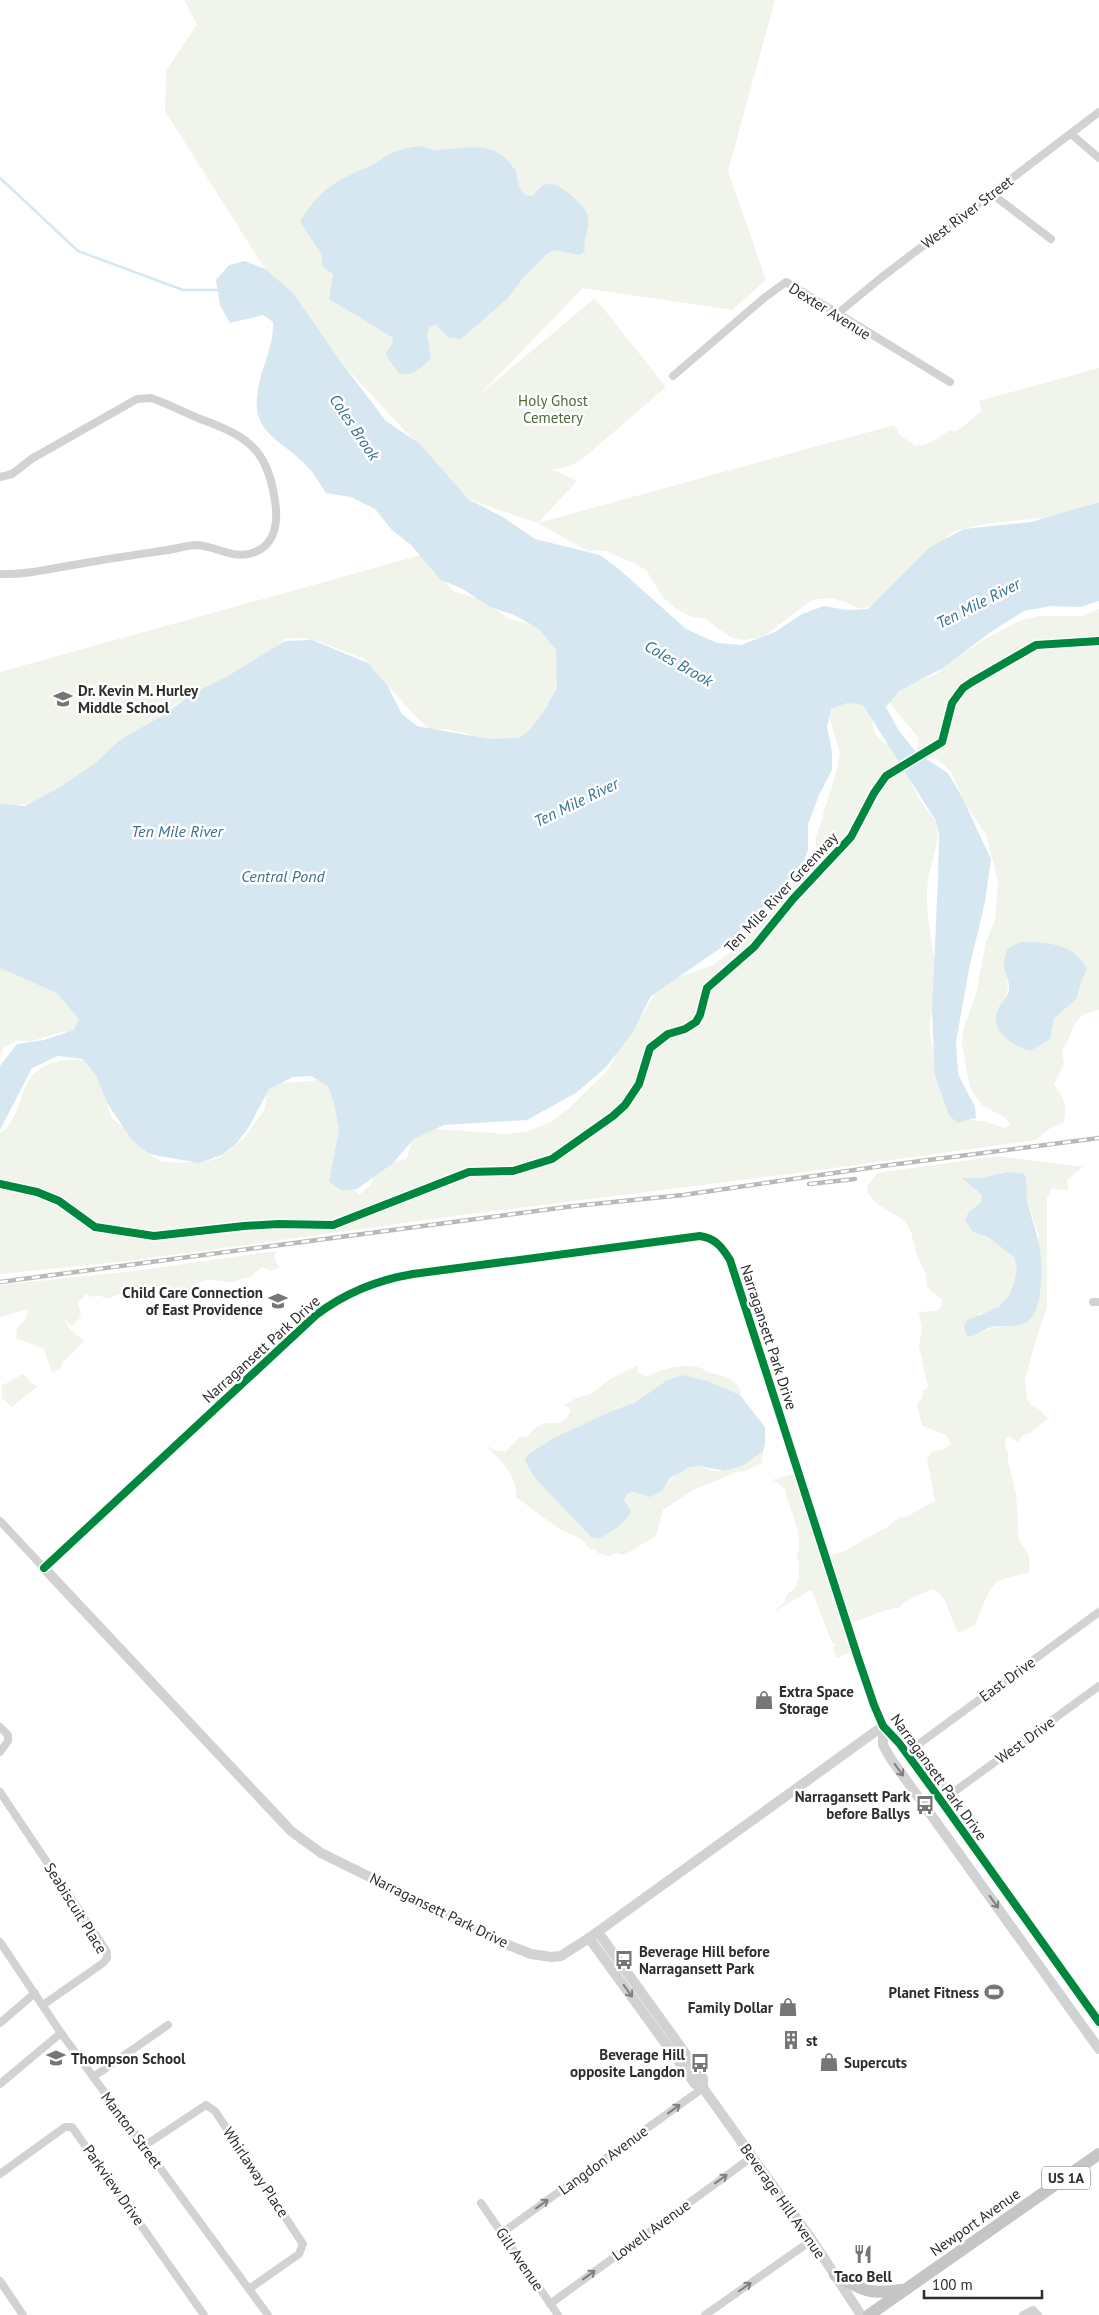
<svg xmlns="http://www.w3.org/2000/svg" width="1099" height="2315" viewBox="0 0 1099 2315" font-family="'PT Sans',sans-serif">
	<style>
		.green { fill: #f0f4eb; fill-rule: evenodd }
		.water { fill: #d6e7f2 }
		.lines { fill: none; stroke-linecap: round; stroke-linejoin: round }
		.stream { stroke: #d6e7f2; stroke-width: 2.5 }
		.minor { stroke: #d2d2d2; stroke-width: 8 }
		.tertiary { stroke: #d2d2d2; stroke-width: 10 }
		.primary { stroke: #c5c5c5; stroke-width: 12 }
		.rail-casing { stroke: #b9b9b9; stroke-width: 4.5 }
		.rail { stroke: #fff; stroke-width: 2.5; stroke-dasharray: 8; stroke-linecap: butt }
		.cycleway-casing { stroke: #fff; stroke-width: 11 }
		.cycleway { stroke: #00873e; stroke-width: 8 }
		.oneway { stroke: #808080 }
		.labels { text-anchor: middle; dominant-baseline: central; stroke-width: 5; stroke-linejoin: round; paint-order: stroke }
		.shield { fill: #fff; stroke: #6c6c6c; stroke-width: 1 }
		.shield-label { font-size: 14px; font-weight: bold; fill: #2d2d2d }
		.street-label { font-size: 15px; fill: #2d2d2d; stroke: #fff }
		.park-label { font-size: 15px; fill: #506a39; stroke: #fff }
		.poi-label { font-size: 15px; font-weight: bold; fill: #2d2d2d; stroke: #fff; text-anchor: start }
		.water-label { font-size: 16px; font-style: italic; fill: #397092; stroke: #fff }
	</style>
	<rect width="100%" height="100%" fill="#fff"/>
	<g class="green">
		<path d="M184,0H775L728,171L766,280L732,310L583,288L478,396L595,298L666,387L580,461L563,468L552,469L577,481L538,523L894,425L899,434L915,446L927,444L949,431H957L982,411L979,401L1099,368V501L1054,517L990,523L954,531L873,606L860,609L843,601L829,598L812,600L763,637L745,640L731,638L706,619L690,616L675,608L664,599L646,570L634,563L606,551L586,550L537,523L468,499L341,362L265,269L165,111L166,71L197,24Z"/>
		<path d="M421,555L453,591L482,600L509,619L542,627L562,644L565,690L525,739L481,740L465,733L446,729L431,730L416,717L364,659L320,642L302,638L285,639L244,673L207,693L189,696L171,707L132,740L36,803L4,806L0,805V672Z"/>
		<path d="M1099,609V1010C1070,1015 1077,1029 1062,1049L1064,1064L1054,1084C1063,1097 1069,1107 1063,1123L1049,1129L1036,1140L783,1175L469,1214L136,1260L0,1274V1133C15,1123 18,1106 24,1090C35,1061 64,1057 92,1061L104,1090L107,1105L112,1118L125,1128L147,1153L160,1161L177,1163L209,1161L221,1157L245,1137L265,1109L266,1092L279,1082C302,1085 315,1075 339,1084L350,1184L359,1195L371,1185L375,1172L390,1163L407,1158L411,1143L423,1132L438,1129L506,1134L529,1131L551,1122L568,1109L607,1071L613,1062L622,1036L643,1014L657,989L671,980L713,965L729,953L765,916L799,875L815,863L816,838L838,766L840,753L829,716C832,703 845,702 856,699L871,712L874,732L879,739L903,754C911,787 915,794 936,822C942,846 927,868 927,892C926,922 935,950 936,979C937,1000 926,1019 931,1040C935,1061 957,1099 967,1120L983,1121L1005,1128L1010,1124L1004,1117L982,1105L970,1088L962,1044L963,1030L976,994L986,942L995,920L998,881L986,835L966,805L951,772L936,758L920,760L917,751L918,737L892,706L888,697L905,685L935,675L949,663L982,641L1021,620L1038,616H1084ZM1004,965L1081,981L1077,998L1054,1019L1050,1039L998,1009C1011,990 1009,987 1004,965Z"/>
		<path d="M0,864L87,1020L78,1032H62L32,1041H17L4,1047L0,1057Z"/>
		<path d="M998,1156L1083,1167L1067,1180L1068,1190H1056L1053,1187L1047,1197V1308L1035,1342L1025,1380L1027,1398L1031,1406L1039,1409L1048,1419L1030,1433L1023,1435L1018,1442L1009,1436L1004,1442L1008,1453V1461L1016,1494L1019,1540L1029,1555V1572L997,1581L988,1593L975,1625L959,1633C949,1621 949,1594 932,1589L904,1602L899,1608C889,1607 862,1620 849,1623L854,1651L836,1658L833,1647L837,1644L832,1643L812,1591H809L772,1613L784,1603L787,1594L794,1589L799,1578V1562L796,1557C805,1546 792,1509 786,1497V1490L777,1482L772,1480L800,1472L828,1556L845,1551L879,1531L888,1527L899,1517H906L935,1501L927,1459L931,1452L945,1449L951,1444L946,1435L922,1426L917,1405L923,1397V1391L928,1387L919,1346L922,1330L919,1312L937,1311L941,1307L942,1300L927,1287L925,1271L918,1259L911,1232L905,1221L876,1203L868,1193L867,1187L877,1173ZM1008,1172L1027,1180L1026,1198L1039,1236L1020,1325L991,1328L971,1337L978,1314C985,1312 994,1310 1000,1305C1012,1296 1024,1270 1013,1256C1003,1244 986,1237 973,1232L968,1213L981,1202L982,1195L963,1179L980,1178Z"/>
		<path d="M276,1251L275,1260L281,1270L278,1268L271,1271L262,1267L249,1278C242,1277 239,1281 234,1282C221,1283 208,1275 195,1285C187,1292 185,1300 174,1302L167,1297L159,1295L158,1287L155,1284L142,1288L141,1294H133L130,1299C121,1290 116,1296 107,1299L99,1295L92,1297L87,1294L78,1302L81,1316L74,1325L69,1324L64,1317L68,1327L84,1341L62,1363L61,1368L52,1373L44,1349L16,1338L17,1327L25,1320L28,1309L0,1317V1285L135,1271Z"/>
		<path d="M638,1365L637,1372L647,1377C661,1369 681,1364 697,1367C703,1368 707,1372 712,1373C725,1376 735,1378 741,1391L740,1395L708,1381L683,1375L667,1380L636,1402L607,1413L552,1439L527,1455L536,1478L591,1537L631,1511L624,1500L627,1494L634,1492L650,1496C666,1489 672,1473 690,1467C700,1464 707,1470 717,1471C734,1472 750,1460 763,1451L762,1463L743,1472L739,1471L693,1490L663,1510L656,1536L624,1555L616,1553L609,1556L598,1553L596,1549H590L581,1539L559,1529L516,1497C518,1475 499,1460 486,1445L494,1450L505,1452L520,1437L528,1436C531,1433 533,1429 537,1427C550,1417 562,1432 571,1410L565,1405L576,1398L591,1394L610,1379Z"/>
		<path d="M24,1374L30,1382L38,1386L12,1407L2,1398V1385C12,1382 15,1377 24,1374Z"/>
	</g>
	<g class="water">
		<path d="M418,146C424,147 431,150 437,150C459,150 486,141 505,158C508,160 513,167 515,170C520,180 516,196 532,196C537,191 542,183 551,184C562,185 587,207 588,217C590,229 582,239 585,252L579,255L554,250L548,253L523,278L508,298L461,339L449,338L436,325L429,327L427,335L431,358C422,367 414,376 400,374L388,359L386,353L393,343L392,337L329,299L333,274L323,267L321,254L300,221C322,187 336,181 372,165C378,162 383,158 388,155C397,150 408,148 418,146Z"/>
		<path d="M245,261L265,269L293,293L341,362L386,421L420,444L468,499L503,517L535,539L600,555L619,569L686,629L717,643L741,645L775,632L802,614L824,606L847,610L868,609L930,547L964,529L1031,522L1099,502V601L1080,607L1051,606L1024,611L992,631L943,668L899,691L886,707L899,731L916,752L948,773L962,797L991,859L985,902L969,969L956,1042L958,1074L975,1107L976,1118L957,1123L949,1115L935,1076L932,1012L938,877L939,835L936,821L863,705L847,703L831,709L827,727L832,752V770L819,795L808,824V850L800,870L725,945L651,996L631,1035L605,1068L576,1093L527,1120L444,1125L414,1139L392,1164L357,1189L343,1191L329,1182L339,1130L334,1103L328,1086L311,1076L293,1077L269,1089L249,1127L237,1143L222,1155L199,1163L149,1154L132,1140L107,1103L96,1075L83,1059L58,1056L32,1068L0,1130V1066L17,1044L44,1040L74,1030L79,1019L57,993L0,968V804L25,806L60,787L93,765L120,740L160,717L195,692L228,676L285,641L312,640L368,663L387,685L402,714L417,726L489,739L518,738L528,732L543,713L557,688L556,650L539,629L514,615L490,607L461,588L441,580L411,545L392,530L375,509L351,497L326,493C320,484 314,473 306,465C280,438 250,434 258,389C262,366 274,346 273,322L263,315L230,323L220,305L216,280L229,265Z"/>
		<path d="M1020,942C1047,942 1075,943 1087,970L1081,981L1077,998L1054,1019L1050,1039L1030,1051C1012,1046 987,1029 999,1007C1002,1001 1010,995 1009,987C1009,979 1004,972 1004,964C1004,959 1006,954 1007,949Z"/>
		<path d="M1008,1172L1024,1174C1029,1183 1025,1192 1027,1201C1037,1238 1045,1251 1040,1291C1039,1301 1037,1313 1029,1320C1020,1329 1003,1325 992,1327C983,1329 976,1338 967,1336L964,1326L968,1320L998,1307L1008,1297L1014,1284L1017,1269L1014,1257L989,1238L973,1232L965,1220L968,1213L981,1202L982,1195L962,1178H980Z"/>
		<path d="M683,1375L708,1381L740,1395L765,1427V1444L763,1451L744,1465L725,1471L700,1466L690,1467L670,1478L662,1491L650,1497L634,1492L627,1494L624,1500L631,1511C626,1525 610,1532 598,1539L591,1537L535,1478L525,1461L527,1455L552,1439L607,1413L636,1402L667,1380Z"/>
	</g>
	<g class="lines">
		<path class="stream" d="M0,178L78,251L183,290H220"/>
		<g class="minor">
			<path d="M1071,134L1099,158"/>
			<path d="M992,194L1051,239"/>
			<path d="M837,314L882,277L1099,112"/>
			<path d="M673,376L764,298L786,282L950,382"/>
			<path d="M0,477L12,474L33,458L137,399L151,398C169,404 185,413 203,420C253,438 270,454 276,509C277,524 275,540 261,549C236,564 218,545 195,545C184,546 172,550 161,551C134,555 106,559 79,564C53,568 27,575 0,574"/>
			<path d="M1093,1302H1099"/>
			<path d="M0,1521L44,1568"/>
			<path d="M1099,1612L916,1746L951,1794L1099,1686"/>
			<path d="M0,1727L8,1735V1741L0,1752"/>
			<path d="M0,1792L107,1952V1958L103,1963L43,2005"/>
			<path d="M0,1942L61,2033L268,2315"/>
			<path d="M0,2023L35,1993"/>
			<path d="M93,2077L168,2025"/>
			<path d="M0,2084L61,2033"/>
			<path d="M144,2146L206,2105L215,2111L303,2244L299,2254L249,2289"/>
			<path d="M0,2174L65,2127H72L204,2315"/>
			<path d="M481,2203L558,2315"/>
			<path d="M502,2233L703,2088"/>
			<path d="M0,2281L23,2315"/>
			<path d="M550,2304L752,2157"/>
			<path d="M705,2315L812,2240"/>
			<path d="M1023,2315L1033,2310L1038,2315"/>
		</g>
		<g class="tertiary">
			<path d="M883,1726L589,1938L561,1956L551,1957L531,1954L508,1945L321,1853L291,1831L44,1568L316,1315C345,1293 377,1280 413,1274L700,1236C715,1238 722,1247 730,1260L857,1655L874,1705L883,1726L899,1743L937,1795L1099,2022"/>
			<path d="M883,1726V1745L891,1759L1099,2049"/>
			<path d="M598,1932L703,2078V2088L812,2240L861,2315"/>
			<path d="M589,1938L695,2084L703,2088"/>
		</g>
		<g class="primary">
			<path d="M835,2275C863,2290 868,2295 901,2290"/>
			<path d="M869,2315L1099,2154"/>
		</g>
		<g class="rail-casing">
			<g id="rail">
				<path d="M809,1184L855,1179"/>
				<path d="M0,1282L574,1206L683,1195L882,1166L1099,1138"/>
			</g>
		</g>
		<use href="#rail" class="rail"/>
		<g class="cycleway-casing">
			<g id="cycleway">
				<path d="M0,1184L37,1192L59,1201L95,1227L154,1236L244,1226L278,1224L333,1225L469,1172L513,1171L552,1159L613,1116L625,1105L639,1084L650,1048L668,1034L685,1029L696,1022L700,1015L707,988L754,947L793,899L851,837L874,793L886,776L942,742L952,703L963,688L972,682L1036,645L1099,641"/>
				<path d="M44,1568L316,1315C345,1293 377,1280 413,1274L700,1236C715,1238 722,1247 730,1260L857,1655L874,1705L883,1726L899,1743L937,1795L1099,2022"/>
			</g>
		</g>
		<use href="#cycleway" class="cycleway"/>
	</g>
	<defs><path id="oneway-shaft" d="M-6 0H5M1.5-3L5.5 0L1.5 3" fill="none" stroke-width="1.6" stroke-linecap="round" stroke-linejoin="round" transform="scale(1.25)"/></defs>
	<g class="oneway">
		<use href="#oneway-shaft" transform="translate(899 1770) rotate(54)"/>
		<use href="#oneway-shaft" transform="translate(994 1902) rotate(54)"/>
		<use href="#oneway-shaft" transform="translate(628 1991) rotate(54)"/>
		<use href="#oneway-shaft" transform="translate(674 2109) rotate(-36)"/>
		<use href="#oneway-shaft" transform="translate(721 2179) rotate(-36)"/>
		<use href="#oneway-shaft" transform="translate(542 2204) rotate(-36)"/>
		<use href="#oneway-shaft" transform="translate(589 2275) rotate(-36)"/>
		<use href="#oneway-shaft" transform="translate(745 2287) rotate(-35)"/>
	</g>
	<defs>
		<g id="school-bare" transform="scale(1.5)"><path d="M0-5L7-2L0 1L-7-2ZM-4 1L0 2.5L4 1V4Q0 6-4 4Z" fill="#767676" stroke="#fff" stroke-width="2.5" paint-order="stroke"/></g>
		<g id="shop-bare" transform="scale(1.5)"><path d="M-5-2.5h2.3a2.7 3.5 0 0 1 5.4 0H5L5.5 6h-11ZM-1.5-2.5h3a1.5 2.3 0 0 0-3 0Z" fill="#767676" stroke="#fff" stroke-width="2.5" paint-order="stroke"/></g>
		<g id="bus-bare" transform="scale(1.5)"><path d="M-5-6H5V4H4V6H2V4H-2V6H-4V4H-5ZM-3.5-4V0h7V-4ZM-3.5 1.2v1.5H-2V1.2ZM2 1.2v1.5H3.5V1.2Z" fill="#767676" stroke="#fff" stroke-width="2.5" paint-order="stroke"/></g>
		<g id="stadium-bare" transform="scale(1.5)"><path d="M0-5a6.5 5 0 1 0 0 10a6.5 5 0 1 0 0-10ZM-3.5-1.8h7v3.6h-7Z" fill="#767676" stroke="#fff" stroke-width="2.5" paint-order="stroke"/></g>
		<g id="building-bare" transform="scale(1.5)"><path d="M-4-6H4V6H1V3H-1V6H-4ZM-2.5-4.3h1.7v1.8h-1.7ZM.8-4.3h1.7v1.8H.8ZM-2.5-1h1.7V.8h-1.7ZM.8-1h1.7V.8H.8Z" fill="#767676" stroke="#fff" stroke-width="2.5" paint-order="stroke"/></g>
		<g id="restaurant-bare" transform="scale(1.5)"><path d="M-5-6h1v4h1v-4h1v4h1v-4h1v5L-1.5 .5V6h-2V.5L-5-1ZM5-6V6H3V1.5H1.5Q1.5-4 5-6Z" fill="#767676" stroke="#fff" stroke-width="2.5" paint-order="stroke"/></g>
	</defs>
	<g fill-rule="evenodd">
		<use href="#school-bare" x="63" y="699"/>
		<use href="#school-bare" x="278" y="1301"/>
		<use href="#shop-bare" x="764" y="1700"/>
		<use href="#bus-bare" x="925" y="1805"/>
		<use href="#bus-bare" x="624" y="1960"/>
		<use href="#stadium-bare" x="994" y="1992"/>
		<use href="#shop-bare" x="788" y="2007"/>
		<use href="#building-bare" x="791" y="2040"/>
		<use href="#school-bare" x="56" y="2058"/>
		<use href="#shop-bare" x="829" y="2062"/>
		<use href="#bus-bare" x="700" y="2063"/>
		<use href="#restaurant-bare" x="863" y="2254"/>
	</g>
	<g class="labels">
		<rect class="shield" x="1042" y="2166.5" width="48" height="23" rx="4"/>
		<g class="shield-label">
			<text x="1066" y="2178">US 1A</text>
		</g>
		<g class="street-label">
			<text transform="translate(967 212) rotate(-37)">West River Street</text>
			<text transform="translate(830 311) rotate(32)">Dexter Avenue</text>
			<text transform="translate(781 892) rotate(-47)">Ten Mile River Greenway</text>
			<text transform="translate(769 1337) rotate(72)">Narragansett Park Drive</text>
			<text transform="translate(261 1349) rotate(-42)">Narragansett Park Drive</text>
			<text transform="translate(1007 1679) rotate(-36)">East Drive</text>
			<text transform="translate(1025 1740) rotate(-36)">West Drive</text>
			<text transform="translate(939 1777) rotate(54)">Narragansett Park Drive</text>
			<text transform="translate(76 1908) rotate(58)">Seabiscuit Place</text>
			<text transform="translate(439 1910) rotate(26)">Narragansett Park Drive</text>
			<text transform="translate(132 2130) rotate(53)">Manton Street</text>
			<text transform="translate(603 2160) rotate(-36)">Langdon Avenue</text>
			<text transform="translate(256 2172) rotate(56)">Whirlaway Place</text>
			<text transform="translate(114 2185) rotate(55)">Parkview Drive</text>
			<text transform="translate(783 2201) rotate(55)">Beverage Hill Avenue</text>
			<text transform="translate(975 2222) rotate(-35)">Newport Avenue</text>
			<text transform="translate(651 2230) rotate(-36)">Lowell Avenue</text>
			<text transform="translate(520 2259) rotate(56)">Gill Avenue</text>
		</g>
		<g class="park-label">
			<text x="553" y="400">Holy Ghost<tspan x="553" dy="17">Cemetery</tspan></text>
		</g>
		<g class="poi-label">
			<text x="78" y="690">Dr. Kevin M. Hurley<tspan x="78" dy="17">Middle School</tspan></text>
			<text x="263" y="1292" text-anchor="end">Child Care Connection<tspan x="263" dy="17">of East Providence</tspan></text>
			<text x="779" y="1691">Extra Space<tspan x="779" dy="17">Storage</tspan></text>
			<text x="910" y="1796" text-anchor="end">Narragansett Park<tspan x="910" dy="17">before Ballys</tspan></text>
			<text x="639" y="1951">Beverage Hill before<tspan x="639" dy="17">Narragansett Park</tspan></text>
			<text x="979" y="1992" text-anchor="end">Planet Fitness</text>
			<text x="773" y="2007" text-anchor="end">Family Dollar</text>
			<text x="806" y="2040">st</text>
			<text x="685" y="2054" text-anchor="end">Beverage Hill<tspan x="685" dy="17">opposite Langdon</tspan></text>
			<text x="71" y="2058">Thompson School</text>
			<text x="844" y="2062">Supercuts</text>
			<text x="863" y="2276" text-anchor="middle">Taco Bell</text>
		</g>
		<g class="water-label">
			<text transform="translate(355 427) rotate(56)">Coles Brook</text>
			<text transform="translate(978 603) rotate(-27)">Ten Mile River</text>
			<text transform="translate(679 663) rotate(30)">Coles Brook</text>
			<text transform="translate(576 802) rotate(-26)">Ten Mile River</text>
			<text x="177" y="831">Ten Mile River</text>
			<text x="283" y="876">Central Pond</text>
		</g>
	</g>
	<path d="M924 2290v8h118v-8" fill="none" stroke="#2d2d2d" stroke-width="2.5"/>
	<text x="932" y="2290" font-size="15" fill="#2d2d2d" stroke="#ffffff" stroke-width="4" paint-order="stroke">100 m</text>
</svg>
